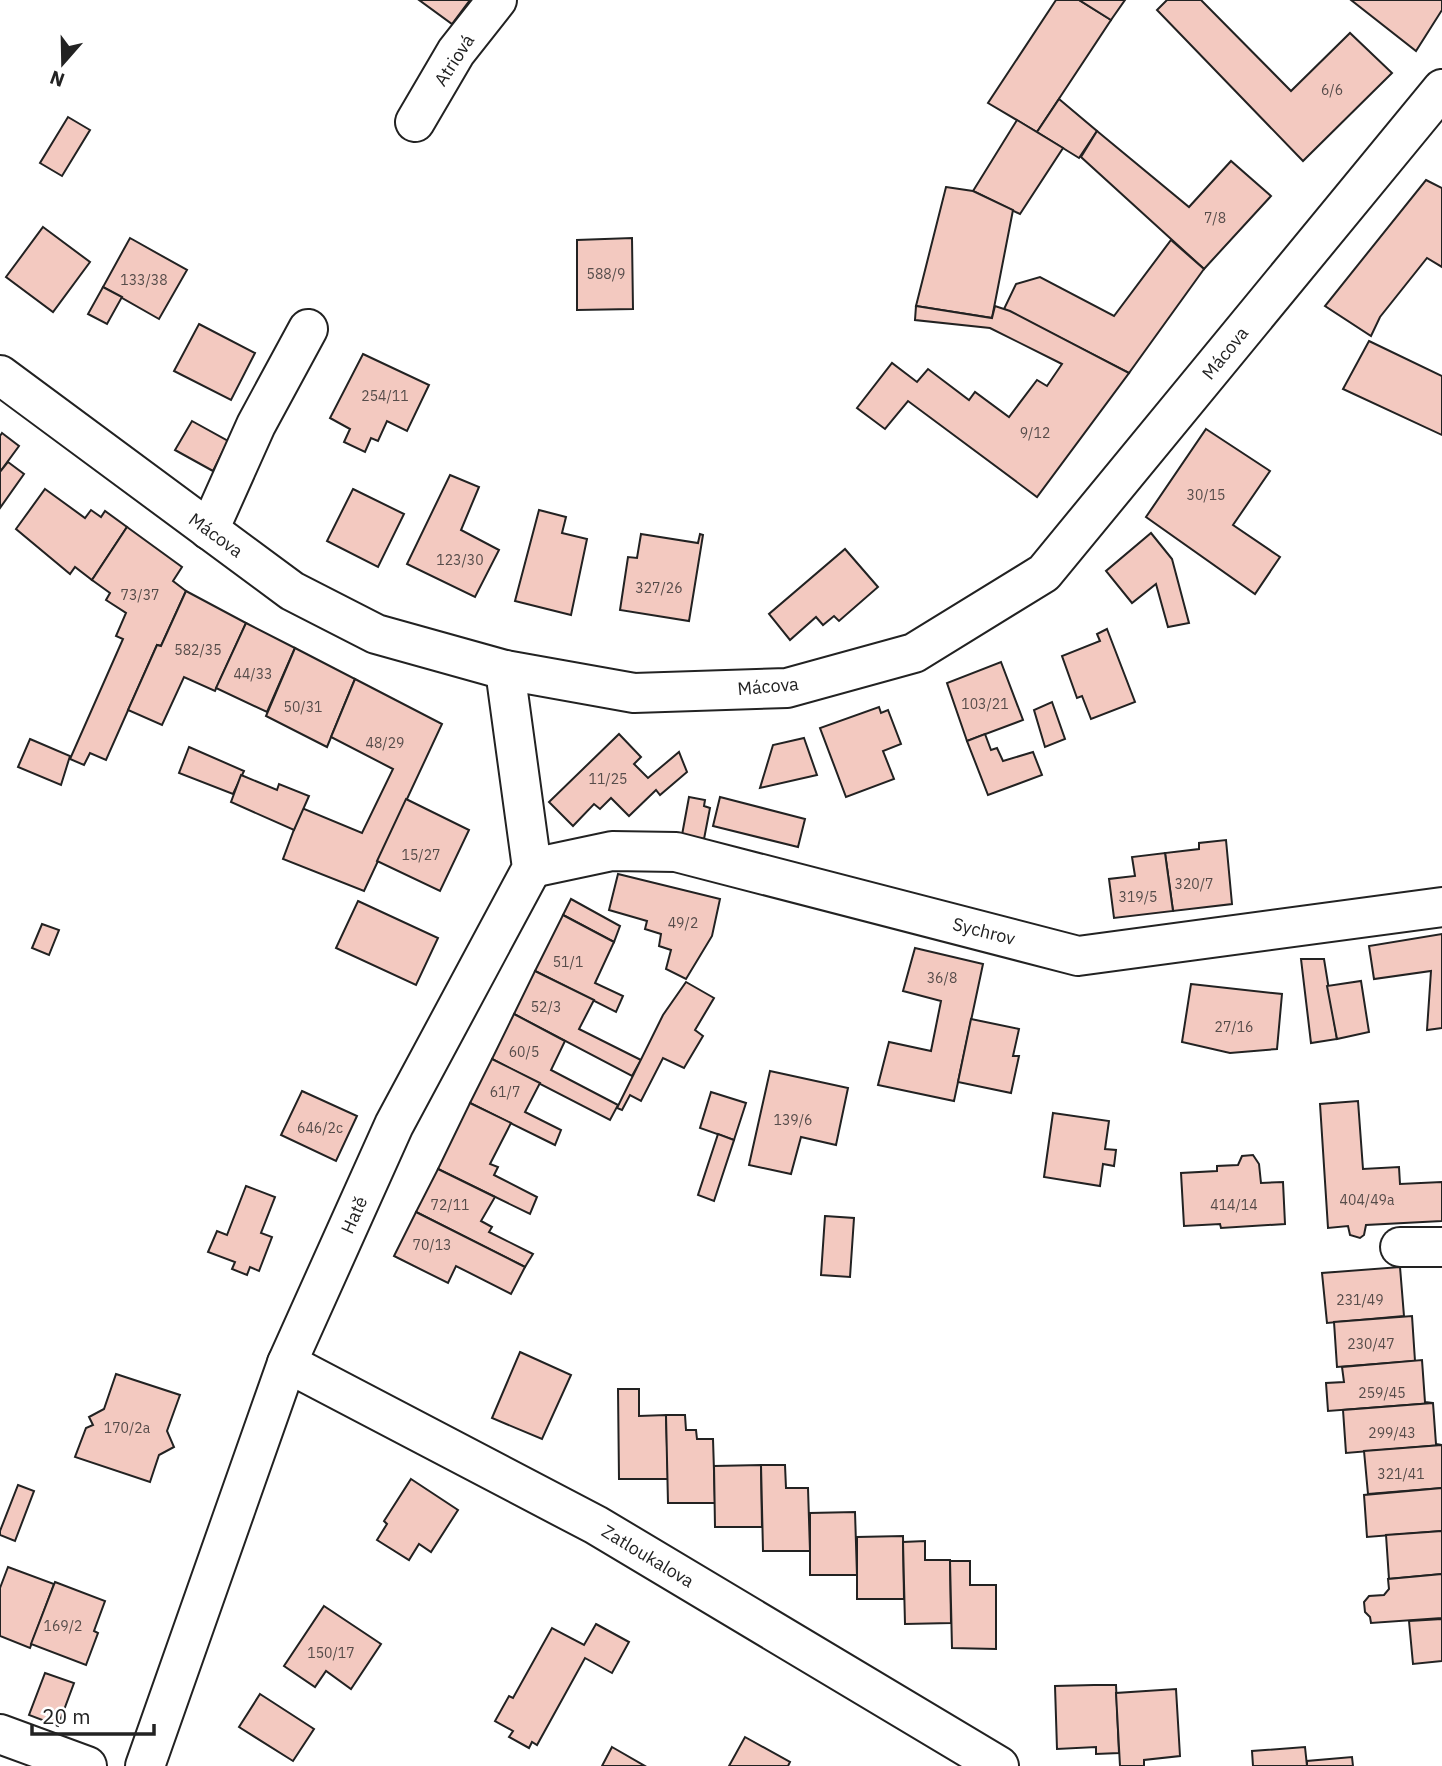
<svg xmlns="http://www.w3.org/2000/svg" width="1442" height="1766" viewBox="0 0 1442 1766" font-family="'IBM Plex Sans',sans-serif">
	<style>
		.building { fill: #f3c9c0; stroke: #222; stroke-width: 2 }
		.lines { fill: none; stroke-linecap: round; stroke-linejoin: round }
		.minor-casing { stroke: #222; stroke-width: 42 }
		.minor { stroke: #fff; stroke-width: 38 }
		.labels { text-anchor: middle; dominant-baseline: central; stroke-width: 5; stroke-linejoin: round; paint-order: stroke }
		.number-label { font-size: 14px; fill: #564c4a }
		.street-label { font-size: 18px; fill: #222; stroke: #fff }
	</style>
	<rect width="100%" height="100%" fill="#fff"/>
	<g class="building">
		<path d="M419,0H470L452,24Z"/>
		<path d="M1056,0H1079L1111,20L1037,132L988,103Z"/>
		<path d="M1079,0H1125L1111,20Z"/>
		<path d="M1167,0H1201L1291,91L1350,33L1392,73L1303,161L1157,10Z"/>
		<path d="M1351,0H1442V10L1416,51Z"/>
		<path d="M1059,99L1097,131L1079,158L1037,132Z"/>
		<path d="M68,117L90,130L62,176L40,163Z"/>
		<path d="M1017,120L1063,148L1020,214L973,191Z"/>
		<path d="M1097,131L1189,207L1231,161L1271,196L1204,269L1081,157Z"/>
		<path d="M1426,180L1442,188V267L1427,258L1380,317L1371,336L1325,306Z"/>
		<path d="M946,187L973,191L1013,210L992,318L916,306Z"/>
		<path d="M43,227L90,262L53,312L6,277Z"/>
		<path d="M130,238L187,270L159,319L103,287Z"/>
		<path d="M632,238L633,309L577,310V240Z"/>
		<path d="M1171,240L1204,269L1129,373L1004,309L1016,284L1040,277L1114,316Z"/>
		<path d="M103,287L122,297L107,324L88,314Z"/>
		<path d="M916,306L992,318L995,306L1010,311L1129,373L1037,497L908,401L885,429L857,408L892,363L917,382L928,369L969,400L975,392L1009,417L1037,380L1047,386L1062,364L990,328L915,320Z"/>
		<path d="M199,324L255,353L231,400L174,371Z"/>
		<path d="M1369,341L1442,376V435L1343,389Z"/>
		<path d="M363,354L429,385L407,431L387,421L378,441L371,438L365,452L344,442L350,429L330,418Z"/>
		<path d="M192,421L228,441L213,471L175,450Z"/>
		<path d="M1206,429L1270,471L1233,525L1280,557L1255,594L1146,517Z"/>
		<path d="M2,433L19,446L0,472V436Z"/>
		<path d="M8,462L24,474L0,508V472Z"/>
		<path d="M450,475L479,487L461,530L499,550L475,597L407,564Z"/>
		<path d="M45,489L85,518L91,510L101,517L105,511L127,527L92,580L75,567L70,574L16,529Z"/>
		<path d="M353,489L404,514L378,567L327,541Z"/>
		<path d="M539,510L566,517L562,533L587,539L571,615L515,601Z"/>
		<path d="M127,527L182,567L173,581L186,591L161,646L157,645L106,760L90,753L84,765L70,759L123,639L116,636L126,613L106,600L110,593L92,580Z"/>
		<path d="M1151,533L1172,559L1189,623L1168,627L1156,584L1132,603L1106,571Z"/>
		<path d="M641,534L698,543L700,534L703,535L689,621L620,610L628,557L637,558Z"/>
		<path d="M845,549L878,587L839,621L834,616L823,625L816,617L790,640L769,614Z"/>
		<path d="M186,591L246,623L215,691L184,677L162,725L128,710L157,645L161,646Z"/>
		<path d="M246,623L295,648L267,712L216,688Z"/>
		<path d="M1107,629L1135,702L1091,719L1082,696L1077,698L1062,656L1100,641L1097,634Z"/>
		<path d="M295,648L355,679L327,747L266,716Z"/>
		<path d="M1001,662L1023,720L967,741L947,683Z"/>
		<path d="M355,679L442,724L364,891L283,859L302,808L362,833L393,769L331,737Z"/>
		<path d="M1052,702L1065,739L1045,747L1034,710Z"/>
		<path d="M879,707L881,713L888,710L901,744L883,751L894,779L846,797L820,728Z"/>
		<path d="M619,734L641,757L634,764L648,778L679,752L687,772L660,795L656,790L629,816L611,798L600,809L594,804L573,826L549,802Z"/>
		<path d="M985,734L991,750L997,748L1003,761L1033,752L1042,775L988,795L967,741Z"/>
		<path d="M804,738L817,775L760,788L773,745Z"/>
		<path d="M30,739L70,756L61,785L18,767Z"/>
		<path d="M189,747L244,771L233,794L179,773Z"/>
		<path d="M241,775L277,790L279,784L309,796L294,830L231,802Z"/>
		<path d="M689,797L705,800L704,806L710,808L704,839L682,835Z"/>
		<path d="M720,797L805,819L798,847L713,826Z"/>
		<path d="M406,799L469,830L440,891L377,861Z"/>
		<path d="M1226,840L1232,904L1173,911L1165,853L1199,849V843Z"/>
		<path d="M1165,853L1173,911L1114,918L1109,879L1135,876L1132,857Z"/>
		<path d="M618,874L720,899L712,936L686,979L666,969L671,950L659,946L661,934L645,929L647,921L609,910Z"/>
		<path d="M571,899L620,926L614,942L563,915Z"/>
		<path d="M358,901L438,938L416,985L336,948Z"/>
		<path d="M563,915L614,942L595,983L623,996L616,1012L535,971Z"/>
		<path d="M42,924L59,930L49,955L32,948Z"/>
		<path d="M1442,934V1028L1427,1030L1431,971L1374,979L1369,946Z"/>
		<path d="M915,948L983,964L954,1101L878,1085L889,1042L931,1051L941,1001L903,991Z"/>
		<path d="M1301,959H1324L1337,1039L1311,1043Z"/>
		<path d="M535,971L594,1000L579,1029L641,1060L632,1076L514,1014Z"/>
		<path d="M1361,981L1369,1032L1337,1039L1327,986Z"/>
		<path d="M686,982L714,998L695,1030L703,1036L684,1068L663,1058L641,1101L630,1095L622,1110L617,1108L663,1015Z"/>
		<path d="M1191,984L1282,994L1277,1049L1230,1053L1182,1042Z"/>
		<path d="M514,1014L565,1041L551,1070L618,1105L610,1120L492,1059Z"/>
		<path d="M971,1019L1019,1029L1013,1056H1019L1011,1093L958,1082Z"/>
		<path d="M492,1059L540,1083L525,1112L561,1130L555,1145L470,1103Z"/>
		<path d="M770,1071L848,1088L836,1145L801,1137L791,1174L749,1165Z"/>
		<path d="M302,1091L357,1116L336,1161L281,1135Z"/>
		<path d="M711,1092L746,1103L734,1140L700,1128Z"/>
		<path d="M1358,1101L1363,1169L1399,1167L1400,1184L1442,1182V1221L1366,1225L1364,1235L1360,1238L1350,1235L1348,1226L1328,1228L1320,1104Z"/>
		<path d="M470,1103L511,1123L490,1164L498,1167L494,1175L537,1197L530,1214L438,1169Z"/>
		<path d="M1053,1113L1109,1121L1105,1149L1116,1150L1114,1166L1103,1164L1100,1186L1044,1177Z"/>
		<path d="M718,1134L734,1140L714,1201L698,1195Z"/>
		<path d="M1253,1155L1259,1164L1261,1183L1283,1182L1285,1224L1221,1228L1220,1224L1184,1226L1181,1173L1217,1171V1166L1238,1165L1242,1156Z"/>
		<path d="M438,1169L495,1197L481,1221L492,1227L489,1232L533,1254L525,1267L416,1212Z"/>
		<path d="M246,1186L275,1197L261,1233L272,1237L259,1271L250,1267L247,1275L232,1269L235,1262L208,1252L217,1231L227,1235Z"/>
		<path d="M416,1212L525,1267L511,1294L456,1266L448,1283L394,1256Z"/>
		<path d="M825,1216L854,1218L850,1277L821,1275Z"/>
		<path d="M1400,1267L1404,1316L1327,1323L1322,1273Z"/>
		<path d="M1412,1316L1415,1361L1337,1367L1334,1322Z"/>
		<path d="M520,1352L571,1375L542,1439L492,1418Z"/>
		<path d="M1422,1360L1425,1402L1433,1403L1328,1411L1326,1383L1344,1382L1342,1367Z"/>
		<path d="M116,1374L180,1395L167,1431L174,1447L159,1455L150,1482L75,1457L86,1428L93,1425L89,1417L104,1409Z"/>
		<path d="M618,1389H639V1416L666,1415L668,1479H619Z"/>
		<path d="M1433,1403L1436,1444L1442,1445L1346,1453L1343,1410Z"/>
		<path d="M666,1415H685L686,1430H696L697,1439H713L715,1503H668Z"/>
		<path d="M1442,1445V1488L1368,1494L1364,1451Z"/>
		<path d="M761,1465L762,1527H715L714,1466Z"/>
		<path d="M761,1465H785L786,1488H808L810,1551H763Z"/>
		<path d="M411,1479L458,1510L431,1552L419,1544L409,1560L377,1540L387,1524L384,1521Z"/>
		<path d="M18,1485L34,1491L15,1541L0,1535V1531Z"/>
		<path d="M1442,1488V1531L1367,1537L1364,1495Z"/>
		<path d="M855,1512L857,1575H810V1513Z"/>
		<path d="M1442,1531V1574L1389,1579L1386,1535Z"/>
		<path d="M903,1536L904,1599H857V1537Z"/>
		<path d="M925,1541V1560H950L951,1623L905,1624L903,1542Z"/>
		<path d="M950,1561H970V1585H996V1649L952,1648Z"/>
		<path d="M8,1567L54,1584L30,1648L0,1636V1588Z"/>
		<path d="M1442,1574V1618L1371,1623L1370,1617L1365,1612L1364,1602L1369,1596L1384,1595L1389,1589L1388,1579Z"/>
		<path d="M55,1582L105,1601L94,1631L98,1633L86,1665L31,1644Z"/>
		<path d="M324,1606L381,1644L351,1689L326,1671L315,1687L284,1666Z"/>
		<path d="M1442,1619V1661L1413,1664L1409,1621Z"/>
		<path d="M596,1624L629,1642L612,1673L585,1658L537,1745L532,1742L529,1748L509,1737L513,1731L495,1721L509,1696L513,1698L552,1628L584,1645Z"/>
		<path d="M45,1673L74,1683L58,1726L29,1715Z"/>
		<path d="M1094,1685H1116L1119,1753L1096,1754V1747L1057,1749L1055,1686Z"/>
		<path d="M1176,1689L1180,1756L1144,1760V1766H1120L1116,1693Z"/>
		<path d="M260,1694L314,1729L293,1761L239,1727Z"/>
		<path d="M745,1737L790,1762L788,1766H729Z"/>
		<path d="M612,1747L645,1766H602Z"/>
		<path d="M1305,1747L1307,1766H1253L1252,1751Z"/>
		<path d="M1352,1757L1353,1766H1307V1761Z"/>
	</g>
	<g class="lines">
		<g class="minor-casing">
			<g id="minor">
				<path d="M415,122L456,52L497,0"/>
				<path d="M0,375L292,591L376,634L505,670L634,693L787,688L914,653L1044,573L1442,89"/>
				<path d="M209,530L256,425L308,329"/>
				<path d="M532,868L612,851L676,852L1078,956L1442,907"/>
				<path d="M1400,1247H1442"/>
				<path d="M287,1363L596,1525L999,1766"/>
				<path d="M0,1734L87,1766"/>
				<path d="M145,1766L287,1363L394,1125L532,868L505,670"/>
			</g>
		</g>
		<use href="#minor" class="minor"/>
	</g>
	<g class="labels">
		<g class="number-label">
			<text x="1332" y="90">6/6</text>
			<text x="1215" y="218">7/8</text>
			<text x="606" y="274">588/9</text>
			<text x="144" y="280">133/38</text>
			<text x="385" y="396">254/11</text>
			<text x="1035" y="433">9/12</text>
			<text x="1206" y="495">30/15</text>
			<text x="460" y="560">123/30</text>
			<text x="659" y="588">327/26</text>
			<text x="140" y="595">73/37</text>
			<text x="198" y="650">582/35</text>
			<text x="253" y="674">44/33</text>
			<text x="985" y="704">103/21</text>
			<text x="303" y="707">50/31</text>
			<text x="385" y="743">48/29</text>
			<text x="608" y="779">11/25</text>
			<text x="421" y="855">15/27</text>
			<text x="1194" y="884">320/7</text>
			<text x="1138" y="897">319/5</text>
			<text x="683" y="923">49/2</text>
			<text x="568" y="962">51/1</text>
			<text x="942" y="978">36/8</text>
			<text x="546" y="1007">52/3</text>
			<text x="1234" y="1027">27/16</text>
			<text x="524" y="1052">60/5</text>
			<text x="505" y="1092">61/7</text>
			<text x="793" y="1120">139/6</text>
			<text x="320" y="1128">646/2c</text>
			<text x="1367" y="1200">404/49a</text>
			<text x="450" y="1205">72/11</text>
			<text x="1234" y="1205">414/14</text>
			<text x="432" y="1245">70/13</text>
			<text x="1360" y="1300">231/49</text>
			<text x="1371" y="1344">230/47</text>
			<text x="1382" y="1393">259/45</text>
			<text x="127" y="1428">170/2a</text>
			<text x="1392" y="1433">299/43</text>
			<text x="1401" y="1474">321/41</text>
			<text x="63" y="1626">169/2</text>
			<text x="331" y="1653">150/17</text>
		</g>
		<g class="street-label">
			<text transform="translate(454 60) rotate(-57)">Atriová</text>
			<text transform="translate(1225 353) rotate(-51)">Mácova</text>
			<text transform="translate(216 535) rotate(36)">Mácova</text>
			<text transform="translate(768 686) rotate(-5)">Mácova</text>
			<text transform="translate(984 931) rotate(14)">Sychrov</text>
			<text transform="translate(354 1215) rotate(-66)">Hatě</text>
			<text transform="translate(648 1556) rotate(31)">Zatloukalova</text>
		</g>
	</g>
	<g transform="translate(63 63) rotate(200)" stroke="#ffffff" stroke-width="5" paint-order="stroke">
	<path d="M0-5L12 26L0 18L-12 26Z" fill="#222222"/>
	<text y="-10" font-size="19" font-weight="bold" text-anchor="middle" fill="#222222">N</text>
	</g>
	<path d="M32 1724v10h122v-10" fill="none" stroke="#222222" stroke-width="3.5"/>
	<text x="42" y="1724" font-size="21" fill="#222222" stroke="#ffffff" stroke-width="5" paint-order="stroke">20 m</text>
</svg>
